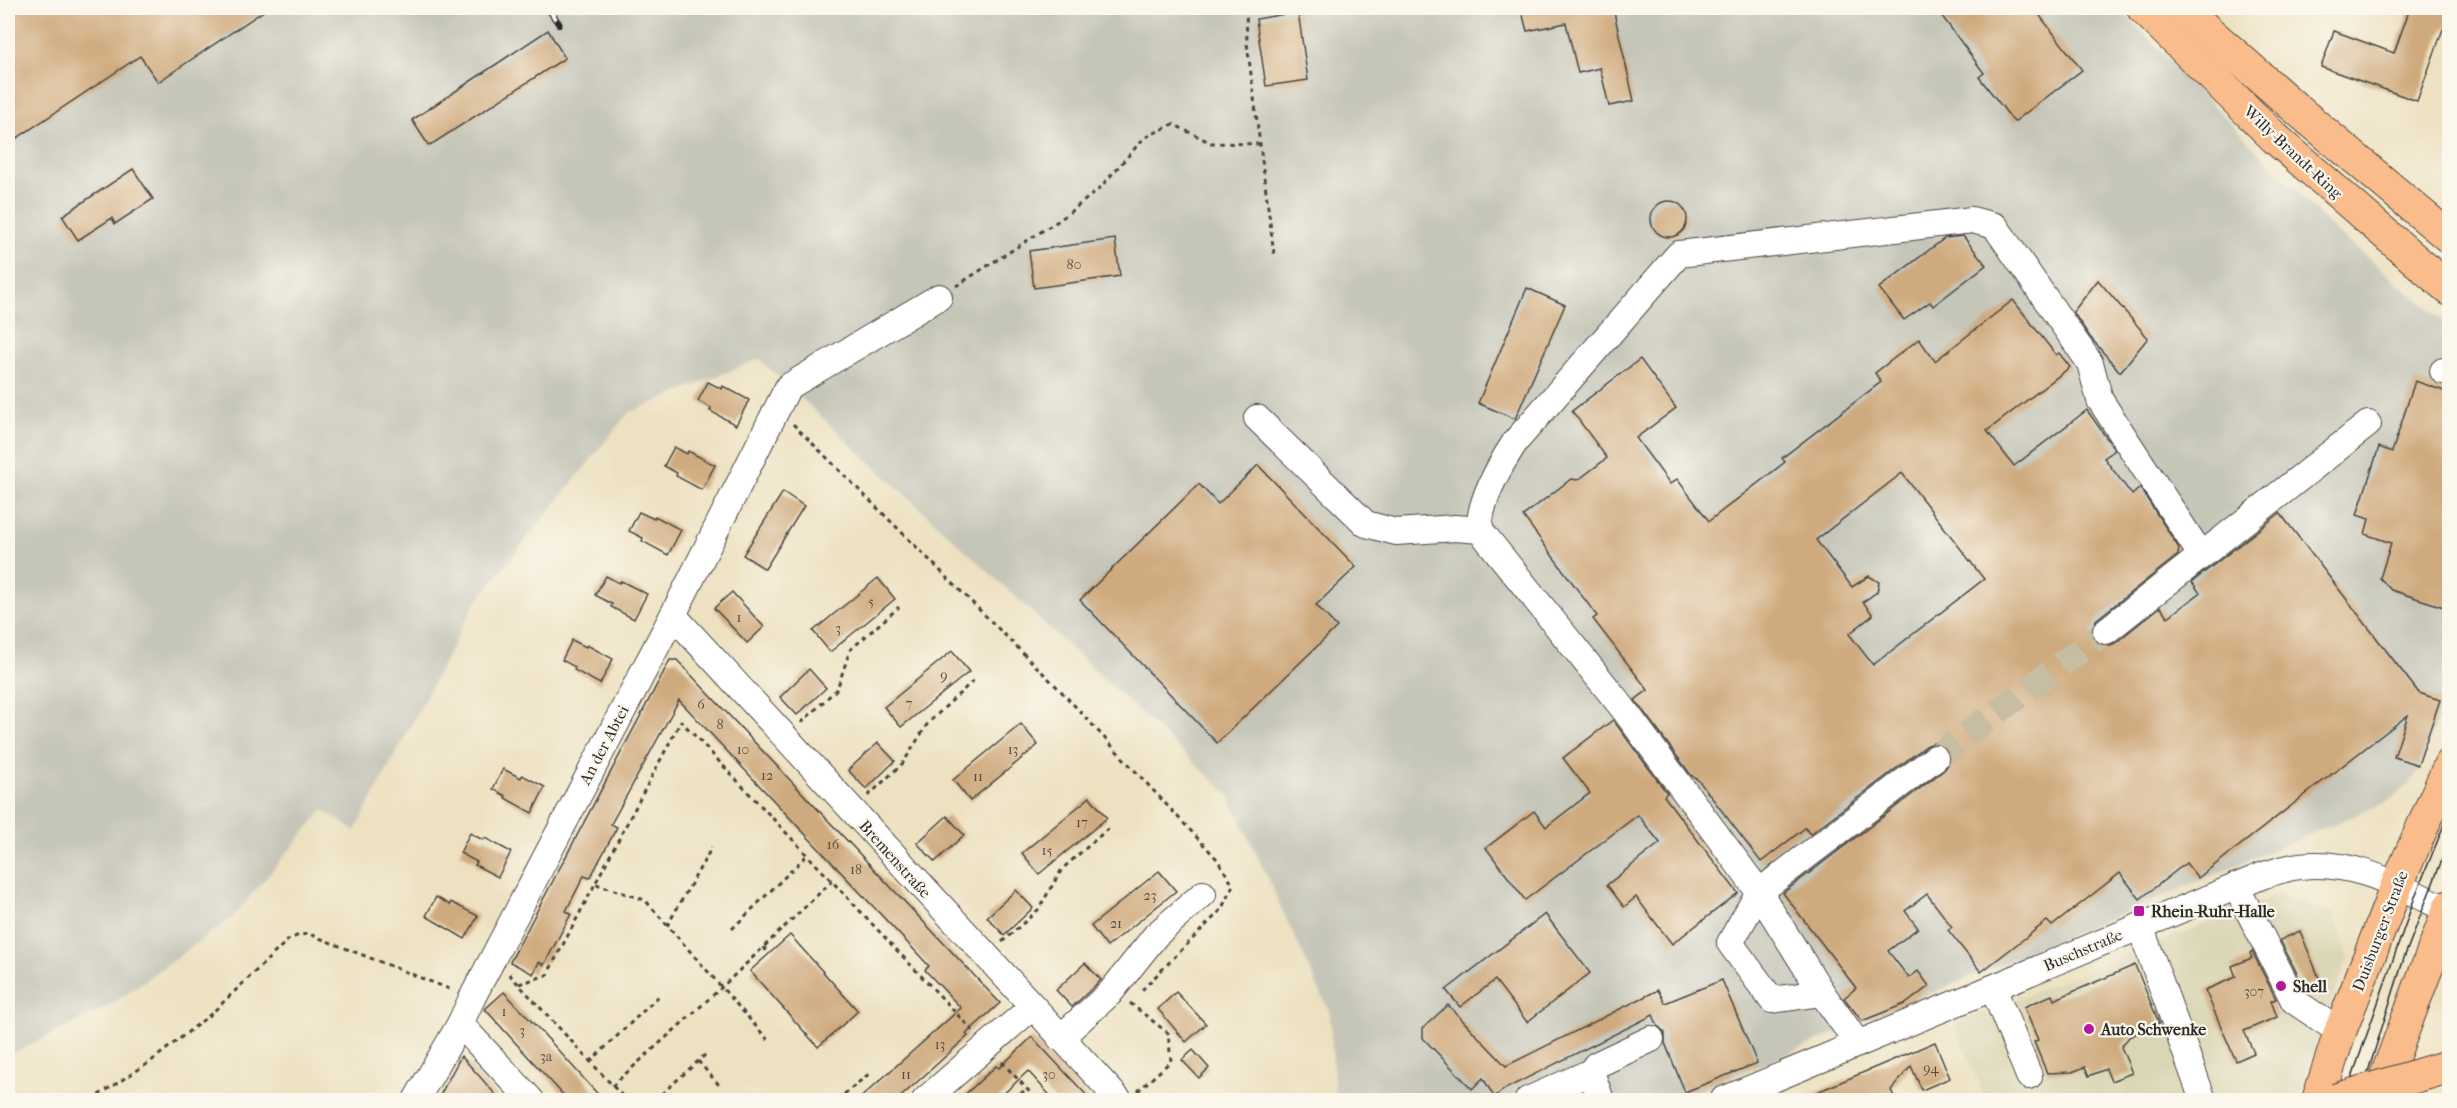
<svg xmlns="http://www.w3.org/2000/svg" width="2457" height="1108" viewBox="0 0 2457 1108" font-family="'IM FELL French Canon',serif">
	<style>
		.built { fill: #dad5b4 }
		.industrial { fill: #c5c5b8 }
		.building { fill: #cfaa7e; fill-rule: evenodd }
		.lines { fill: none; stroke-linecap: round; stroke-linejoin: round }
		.minor-tunnel { stroke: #c6bda3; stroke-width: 26; stroke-dasharray: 26 13; stroke-linecap: butt }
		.minor-casing { stroke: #484642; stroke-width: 28 }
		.major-casing { stroke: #484642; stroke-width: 34 }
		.path { stroke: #484642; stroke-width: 3; stroke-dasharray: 4.5 4.5; stroke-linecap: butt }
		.minor { stroke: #fff; stroke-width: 26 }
		.major { stroke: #f9bc8a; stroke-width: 32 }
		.tram { stroke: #2b2b2b; stroke-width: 1.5 }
		.rail-casing { stroke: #2b2b2b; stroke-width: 7 }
		.rail { stroke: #fbf7ec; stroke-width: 4.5; stroke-dasharray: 14; stroke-linecap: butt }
		.highway-bridge-casing { stroke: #484642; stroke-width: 35; stroke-linecap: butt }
		.highway-bridge { stroke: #f9bc8a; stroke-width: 33 }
		.poi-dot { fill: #b5179e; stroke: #fbf7ec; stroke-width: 2 }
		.labels { text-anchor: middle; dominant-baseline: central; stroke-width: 4.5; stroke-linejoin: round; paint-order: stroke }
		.number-label { font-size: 14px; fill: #544b40 }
		.street-label { font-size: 16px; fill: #2b2b2b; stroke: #fbf7ec }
		.poi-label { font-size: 16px; font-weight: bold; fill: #2b2b2b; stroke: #fbf7ec; text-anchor: start }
	</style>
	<rect width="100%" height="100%" fill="#fbf7ec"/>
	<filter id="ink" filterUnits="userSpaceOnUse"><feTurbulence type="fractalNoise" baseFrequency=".0167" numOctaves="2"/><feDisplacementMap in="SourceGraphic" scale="12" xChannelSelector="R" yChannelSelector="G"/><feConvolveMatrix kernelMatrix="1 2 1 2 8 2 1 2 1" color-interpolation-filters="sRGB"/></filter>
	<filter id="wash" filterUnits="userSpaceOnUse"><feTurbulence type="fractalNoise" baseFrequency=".008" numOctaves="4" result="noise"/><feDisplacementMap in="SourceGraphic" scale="24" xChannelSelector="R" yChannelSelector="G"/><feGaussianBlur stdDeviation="1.35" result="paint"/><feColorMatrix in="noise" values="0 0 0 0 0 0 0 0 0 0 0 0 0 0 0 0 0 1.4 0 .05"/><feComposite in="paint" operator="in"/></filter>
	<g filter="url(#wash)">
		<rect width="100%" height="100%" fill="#ede1c1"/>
		<path class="built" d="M2278,895L2334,914L2348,957L2298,1100H1986L1954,1024Z"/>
		<path class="industrial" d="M8,8H2119L2335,231L2449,325V685L2419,771L2407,786L2387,802L1677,1100H1335L1330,1013L1229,795L759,359L628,413L475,603L355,831L323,810L233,917L109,1006L8,1056Z"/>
		<g id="blocks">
			<g class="building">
				<path d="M14,8H268L158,82L140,56L8,144V12Z"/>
				<path d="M1521,8H1613L1634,101L1609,106L1600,68L1578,73L1566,23L1527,31Z"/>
				<path d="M1936,8H2051L2040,16L2082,70L2014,122L1979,77L1984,73Z"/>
				<path d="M2410,8H2450V26L2443,29L2417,101L2321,67L2334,31L2394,53Z"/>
				<path d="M1298,12L1308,80L1266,86L1256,19Z"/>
				<path d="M548,30L565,58L429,146L412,120Z"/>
				<path d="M133,169L153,199L115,224L112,218L78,240L62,216Z"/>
				<circle cx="1669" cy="219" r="18"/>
				<path d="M1963,236L1986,265L1933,306L1930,302L1904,320L1879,288L1945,238Z"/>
				<path d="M1115,239L1120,276L1034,288L1029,251Z"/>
				<path d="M2098,280L2148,338L2120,372L2090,337L2073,312Z"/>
				<path d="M1527,288L1565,305L1515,419L1478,403Z"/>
				<path d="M2013,300L2056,355L2059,353L2070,367L1987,431L2014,466L2087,410L2115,450L2104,458L2132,495L2140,488L2179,548L2178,555L2096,620L2091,633L2095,641L2108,646L2115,643L2160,607L2168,617L2200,593L2192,582L2280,513L2419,693L2440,700L2418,765L2394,757L2408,715L2198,878L2186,863L2140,899L2120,873L2052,926L2047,921L1981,972L1948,930L1952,927L1927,894L1905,911L1918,928L1888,951L1909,978L1918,971L1929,986L1907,1003L1862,1021L1844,998L1856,988L1783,893L1944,770L1949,763L1947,749L1940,744L1933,743L1926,746L1810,834L1805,828L1761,862L1699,781L1691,775L1635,700L1648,690L1593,619L1597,616L1523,516L1571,479L1578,480L1607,458L1572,411L1640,359L1676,408L1636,438L1670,484L1677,479L1709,521L1785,462L1782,458L1881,382L1875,373L1919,339L1935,361ZM1902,473L1984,579L1873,665L1849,634L1873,615L1863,602L1877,592L1879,582L1869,576L1852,587L1816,540Z"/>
				<path d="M2415,381L2450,393V609L2391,590L2380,578L2391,543L2365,534L2369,519L2357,515L2379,447L2392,452Z"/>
				<path d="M708,382L722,389L723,386L749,400L736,425L710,411L711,408L698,401Z"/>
				<path d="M674,447L687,454L688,451L715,465L702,490L676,476L677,473L664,466Z"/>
				<path d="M1258,465L1356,567L1316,605L1337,627L1217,743L1080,600L1199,484L1218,504Z"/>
				<path d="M783,492L804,506L765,569L743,555Z"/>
				<path d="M639,512L654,519L655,516L681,530L668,555L642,541L643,538L629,531Z"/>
				<path d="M606,576L619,583L621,581L647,594L634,619L611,607L612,604L595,595Z"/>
				<path d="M878,578L895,599L830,652L813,631Z"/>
				<path d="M732,592L764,627L747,643L714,608Z"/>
				<path d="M572,640L586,647L587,645L613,659L600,684L574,670L575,667L562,660Z"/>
				<path d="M952,651L969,672L901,727L884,707Z"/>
				<path d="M670,660H677L1000,1003L966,1034L968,1036L896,1101H857L961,1008L925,970L929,966L917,953L679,700L611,824L617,827L590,878L584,876L566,911L571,914L544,965L539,962L533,974L510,962Z"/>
				<path d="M809,669L826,688L797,715L780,697Z"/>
				<path d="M1613,720L1667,793L1664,796L1738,893L1672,944L1636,897L1624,907L1607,885L1660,843L1638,815L1525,900L1486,848L1534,811L1546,827L1590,793L1563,758Z"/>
				<path d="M1021,724L1038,745L970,801L953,780Z"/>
				<path d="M878,743L895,761L866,789L848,770Z"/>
				<path d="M503,769L521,778L522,775L545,787L532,813L505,798L506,796L493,789Z"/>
				<path d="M1090,797L1107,818L1039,874L1022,853Z"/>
				<path d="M947,816L964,835L935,862L917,843Z"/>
				<path d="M470,833L483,840L485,838L511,852L498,877L475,865L477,862L460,853Z"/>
				<path d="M1159,871L1176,891L1107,947L1091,926Z"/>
				<path d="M1016,890L1033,908L1004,935L987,917Z"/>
				<path d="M436,897L450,905L451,902L478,916L465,939L426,916Z"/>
				<path d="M1545,914L1590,973L1527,1022L1495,980L1460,1007L1446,990Z"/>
				<path d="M2300,931L2320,980L2304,987L2280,940Z"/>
				<path d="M790,935L858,1011L818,1047L750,971Z"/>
				<path d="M2252,951L2276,999L2271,1001L2277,1017L2244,1031L2254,1053L2236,1061L2205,990L2236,977L2232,966L2252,958L2250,953Z"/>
				<path d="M1085,963L1101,980L1072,1007L1056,990Z"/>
				<path d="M2135,965L2159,1023L2129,1037L2121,1047L2132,1073L2111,1081L2106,1069L2089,1076L2085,1067L2072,1072L2047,1073L2034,1042L2038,1040L2024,1007L2052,995L2054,1000Z"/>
				<path d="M1722,980L1757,1063L1685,1092L1665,1043V1033L1658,1026L1653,1015L1505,1089L1494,1097L1483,1078L1472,1089L1423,1038V1028L1448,1005L1506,1066L1658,990L1665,1003Z"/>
				<path d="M504,992L549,1040L604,1101H569L521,1049L485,1009Z"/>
				<path d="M1176,992L1206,1024L1186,1042L1158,1009Z"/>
				<path d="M1032,1037L1092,1101H1055L1028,1071L996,1101H958L996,1066L999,1068Z"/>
				<path d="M1935,1042L1950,1078L1922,1090L1911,1066L1891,1090L1896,1101H1796Z"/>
				<path d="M1193,1050L1209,1068L1199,1078L1182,1060Z"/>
				<path d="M461,1056L481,1078L501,1101H437Z"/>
			</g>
		</g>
	</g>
	<g filter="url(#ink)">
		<use href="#blocks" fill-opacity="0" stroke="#484642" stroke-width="1.5"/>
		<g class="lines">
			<path class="minor-tunnel" d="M1935,758L2106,631"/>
			<g class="minor-casing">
				<g id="minor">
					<path d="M2443,371L2450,370"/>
					<path d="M1257,418L1366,524L1396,532L1456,528L1480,530"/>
					<path d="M673,615L1119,1100"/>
					<path d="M2106,631L2368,424"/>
					<path d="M2236,886L2294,1001L2340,1032"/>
					<path d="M2140,926L2203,1100"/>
					<path d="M1993,988L2029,1076"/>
					<path d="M1822,993L1759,892L1935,758"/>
					<path d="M460,1024L531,1100"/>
					<path d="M1060,1038L1110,993L1156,935L1203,894"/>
					<path d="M1858,1044L1822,993L1772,1000L1730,943L1759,892L1622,707L1480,530C1478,502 1500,465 1515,442L1679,254L1972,220L1995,226L2079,347L2090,363L2100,400L2201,555"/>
					<path d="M416,1100L460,1024L472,998L673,615L788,387L939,297"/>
					<path d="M925,1100L1032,1007"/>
					<path d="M1528,1100L1591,1072"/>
					<path d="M1601,1100L1591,1072L1596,1065L1651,1039"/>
					<path d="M1723,1100L2264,875C2275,872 2288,867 2300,866C2355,859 2400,887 2448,910"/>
				</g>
			</g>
			<g class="major-casing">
				<g id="major">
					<path d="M2143,8L2275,138L2450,290"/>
					<path d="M2182,8L2300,112L2450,238"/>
					<path d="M2318,1100L2340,1032L2397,885L2450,764"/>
					<path d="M2377,1100L2450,906"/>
				</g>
			</g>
			<g class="path">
				<path d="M1246,8L1247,43L1274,254"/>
				<path d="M956,286L1061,219L1098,190L1144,138L1173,124L1211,143L1260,144"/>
				<path d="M793,424L1059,689L1217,859L1233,885L1221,910L1139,993"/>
				<path d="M801,723L837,689L850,650L899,607"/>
				<path d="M868,796L903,763L928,723L974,680"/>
				<path d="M596,884L645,900L768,1040"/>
				<path d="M667,926L712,847"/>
				<path d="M732,929L807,855"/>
				<path d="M1002,942L1038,910L1062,869L1110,827"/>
				<path d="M764,947L768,954"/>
				<path d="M509,974L626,1100"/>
				<path d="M519,984L547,975L681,721L973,1031"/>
				<path d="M1130,1003L1168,1033L1171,1061L1138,1091"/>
				<path d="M698,1061L720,1086"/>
				<path d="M590,1062L659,996"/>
				<path d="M1002,1062L1037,1100"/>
				<path d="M612,1086L721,988L832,881"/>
				<path d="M91,1100L150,1062L211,1014L288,940L299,935L309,934L452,990"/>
				<path d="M655,1100L706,1054"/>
				<path d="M837,1100L870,1073"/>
				<path d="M1014,1100L1026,1089"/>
			</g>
			<use href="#minor" class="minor"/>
			<use href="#major" class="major"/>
			<g class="tram">
				<path d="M2344,1100L2416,894L2450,810"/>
				<path d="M2359,1100L2404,958L2450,839"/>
			</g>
			<g class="rail-casing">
				<g id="rail">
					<path d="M548,8L559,24"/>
					<path d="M580,8L581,9"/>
				</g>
			</g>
			<use href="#rail" class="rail"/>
			<g class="highway-bridge-casing">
				<path id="highway-bridge" d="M2336,1100L2450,1066"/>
			</g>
			<use href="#highway-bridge" class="highway-bridge"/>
		</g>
	</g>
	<g class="poi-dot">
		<rect x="2133" y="905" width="12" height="12" rx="3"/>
		<circle cx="2281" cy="986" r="6"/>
		<circle cx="2089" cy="1029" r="6"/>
	</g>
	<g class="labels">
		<g class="number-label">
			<text x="1074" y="264">80</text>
			<text x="871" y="601">5</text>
			<text x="739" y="617">1</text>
			<text x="838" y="628">3</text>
			<text x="944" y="675">9</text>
			<text x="909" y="703">7</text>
			<text x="701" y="704">6</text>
			<text x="720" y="724">8</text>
			<text x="743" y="749">10</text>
			<text x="1013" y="749">13</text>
			<text x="767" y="775">12</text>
			<text x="978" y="776">11</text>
			<text x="1082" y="822">17</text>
			<text x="833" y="844">16</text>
			<text x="1047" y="850">15</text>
			<text x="856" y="869">18</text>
			<text x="1150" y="895">23</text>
			<text x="1116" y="923">21</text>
			<text x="2254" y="991">307</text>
			<text x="504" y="1011">1</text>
			<text x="522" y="1030">3</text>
			<text x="940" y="1044">13</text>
			<text x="546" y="1056">3a</text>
			<text x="1931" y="1068">94</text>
			<text x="906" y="1074">11</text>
			<text x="1049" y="1074">30</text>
		</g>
		<g class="street-label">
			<text transform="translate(2293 152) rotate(43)">Willy-Brandt-Ring</text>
			<text transform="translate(604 745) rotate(-62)">An der Abtei</text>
			<text transform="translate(895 859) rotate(48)">Bremenstraße</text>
			<text transform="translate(2380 931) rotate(-69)">Duisburger Straße</text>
			<text transform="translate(2083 950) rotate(-23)">Buschstraße</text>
		</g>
		<g class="poi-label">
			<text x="2151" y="911">Rhein-Ruhr-Halle</text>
			<text x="2293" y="986">Shell</text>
			<text x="2101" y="1029">Auto Schwenke</text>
		</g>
	</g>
	<rect width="2457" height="1108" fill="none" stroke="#fbf7ec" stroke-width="30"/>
</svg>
